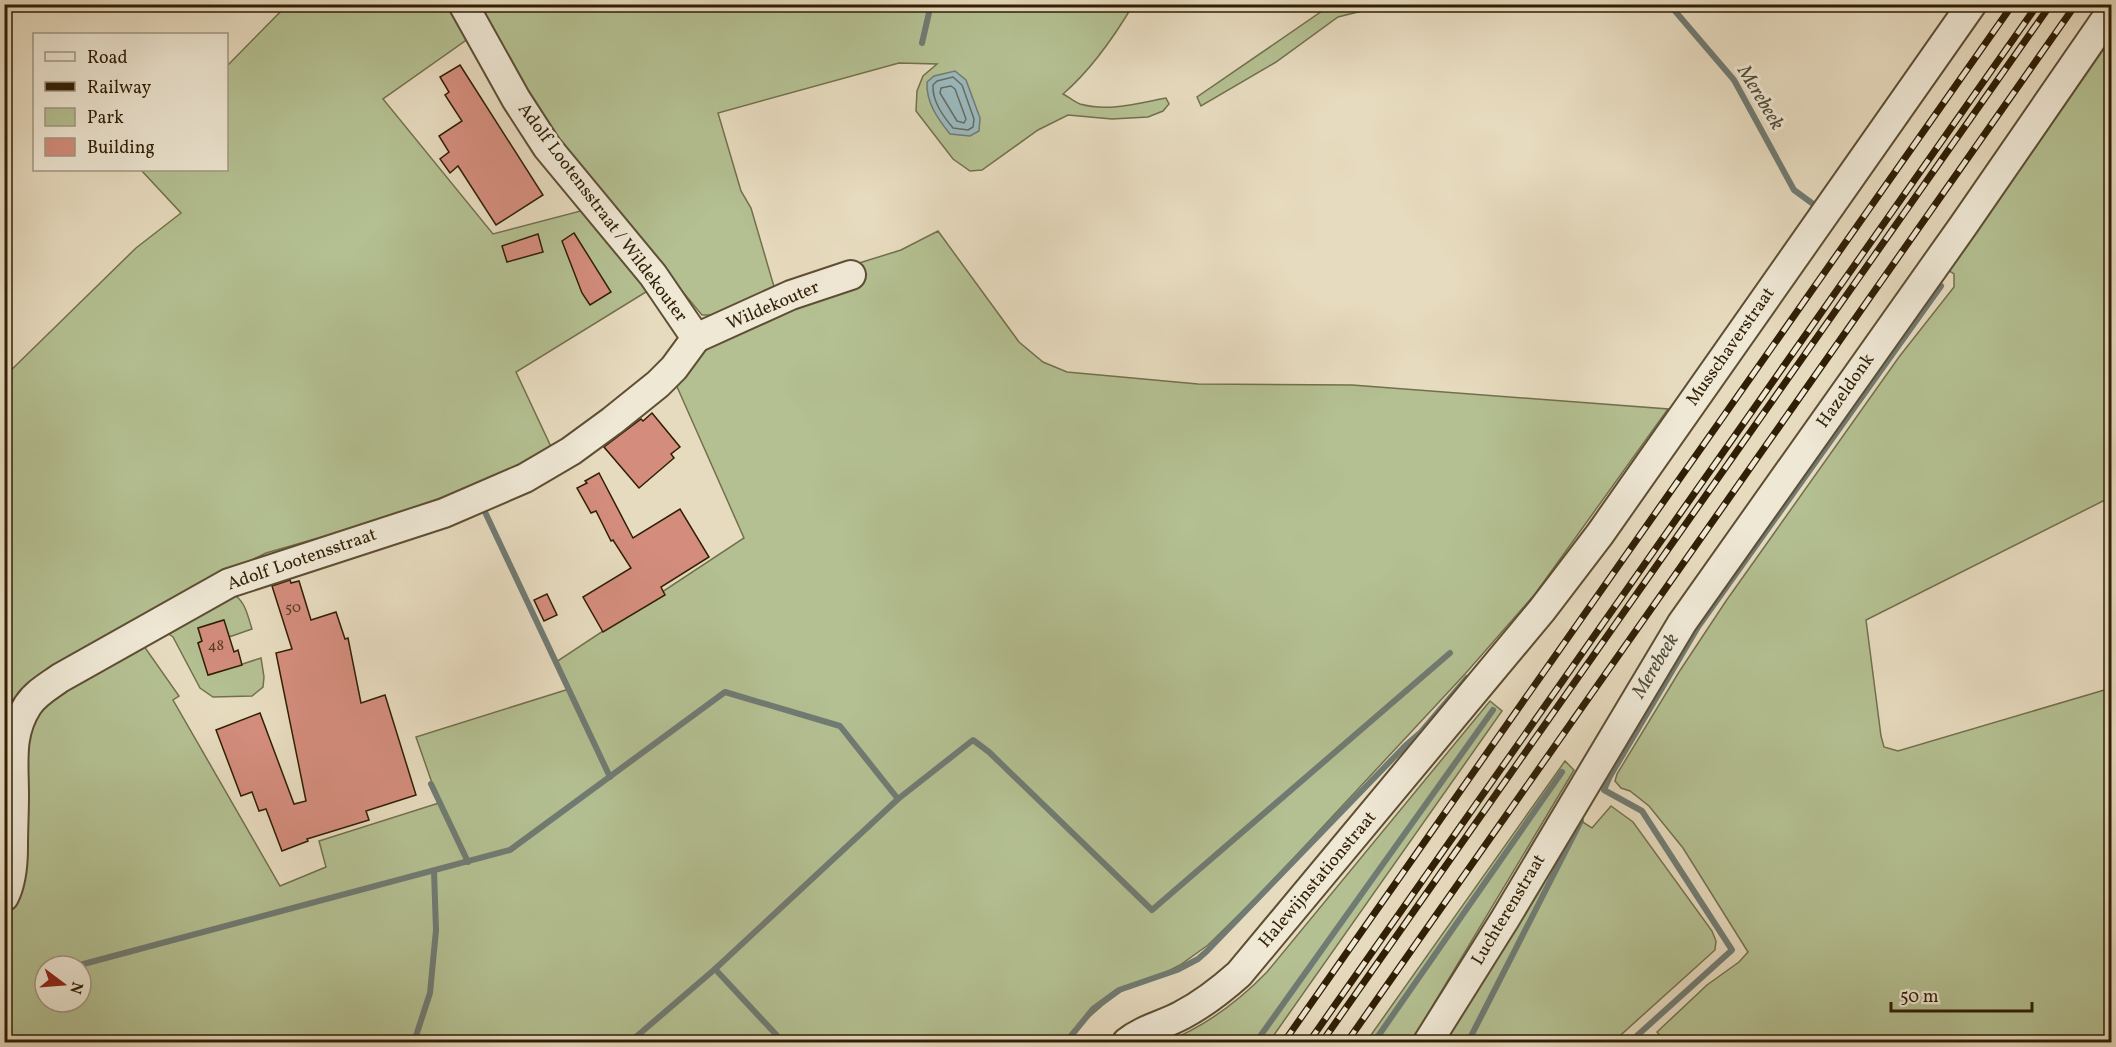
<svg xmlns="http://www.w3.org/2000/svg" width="2116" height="1047" viewBox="0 0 2116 1047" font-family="Vollkorn,serif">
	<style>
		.green { fill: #b4c092; stroke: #72704c; stroke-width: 1.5; fill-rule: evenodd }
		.water { fill: #9bb8bd; stroke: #707b73; stroke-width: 1.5 }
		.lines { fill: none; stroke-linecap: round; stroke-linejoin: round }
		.shore { stroke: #666c61; stroke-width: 1.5 }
		.stream { stroke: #707b73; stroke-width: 6 }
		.building { fill: #d48d7d; stroke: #301f05; stroke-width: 1.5 }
		.minor-casing { stroke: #5e4e34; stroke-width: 32 }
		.minor { stroke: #efe8d5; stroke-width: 28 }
		.rail-casing { stroke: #301f05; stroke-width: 7 }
		.rail { stroke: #efe8d5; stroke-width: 4.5; stroke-dasharray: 14; stroke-linecap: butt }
		.labels { text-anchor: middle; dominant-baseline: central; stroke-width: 6; stroke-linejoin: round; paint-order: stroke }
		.number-label { font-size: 15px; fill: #593a23 }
		.street-label { font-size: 18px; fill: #301f05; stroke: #efe8d5 }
		.water-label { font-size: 20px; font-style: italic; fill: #504d3c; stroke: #efe8d5 }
	</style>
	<rect width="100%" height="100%" fill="#e7dbbf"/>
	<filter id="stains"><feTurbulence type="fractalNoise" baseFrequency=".00333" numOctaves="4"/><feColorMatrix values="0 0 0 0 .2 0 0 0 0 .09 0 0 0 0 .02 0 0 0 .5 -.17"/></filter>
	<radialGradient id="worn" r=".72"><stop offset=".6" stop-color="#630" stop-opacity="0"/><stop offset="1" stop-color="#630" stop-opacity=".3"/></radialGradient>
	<g class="green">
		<path d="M287,5H453L472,36L383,99L493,234L588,209L654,287L516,372L553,451L494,479L371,523L266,553L180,595L62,661L12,700L5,732V376L136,248L181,213L141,170H226L227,66Z"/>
		<path d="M476,5H1133C1114,37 1092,69 1063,94C1069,97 1074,102 1080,104C1108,112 1139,103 1166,98L1169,104L1163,111L1148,117L1112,119L1068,115L1038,130L982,170L970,171L953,159L916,111L917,91L923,76L937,64L899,63L718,113L741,191L751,208L775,290L719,315H702L557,141Z"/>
		<path d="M1338,5H1386L1338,17L1276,62L1201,106L1197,97L1328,7Z"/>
		<path d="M2111,37V497L1866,620L1881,736L1884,747L1898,751L2111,688V1042H1665L1657,1032L1707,985L1739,962L1748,952L1683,848L1649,806L1630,791L1621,788L1615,781L1617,774L1679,672L1726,601L1899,357L1954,287V274L1948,270Z"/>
		<path d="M938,231L1019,342L1043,362L1067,372L1198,384L1352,385L1668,409L1535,594L1465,674L1266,888L1208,945L1180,965L1149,981L1126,988L1104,1004L1081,1024L1069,1042H5V913L12,900L22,755L32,715L139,639L179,696L173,700L280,886L326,867L319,841L439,803L416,737L569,689L556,662L744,538L674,380L706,344L856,264L901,250ZM45,966H81V1002H45Z"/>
		<path d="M236,596C246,604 248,617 252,629L229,637L223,620L198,628L202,641L198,643L209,675L261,658L264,677L263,687L252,696L213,697L200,688L173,637L160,628Z"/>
		<path d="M1490,701L1502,711L1269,1042H1166C1206,1026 1237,1003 1267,972Z"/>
		<path d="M1565,761L1574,770L1411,1042H1366Z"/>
		<path d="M1611,806L1633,822L1712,931L1716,941L1715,950L1613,1042H1440L1575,817L1592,828Z"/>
	</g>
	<path class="water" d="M955,71L966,80L980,118L979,131L970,136L950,134C937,118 926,102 927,82L934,76Z"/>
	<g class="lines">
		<g class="shore">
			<path d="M953,77L962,85L974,119L973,127L968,130L953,128C943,116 932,101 933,85L937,81Z"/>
			<path d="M951,86L955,89L966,119L964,123L957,121L940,93L941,88Z"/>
		</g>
		<g class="stream">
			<path d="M1669,4L1734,80L1794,190L1820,209"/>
			<path d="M922,43L931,4"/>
			<path d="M485,512L610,777"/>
			<path d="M431,784L468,862"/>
			<path d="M76,966L510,850L725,692L840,726L898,799L973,740L989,752L1152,910L1450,653"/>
			<path d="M715,969L783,1042"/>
			<path d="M414,1042L430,993L436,930L434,871"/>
			<path d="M630,1042L715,969L898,799"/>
			<path d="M1066,1042L1093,1009L1119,990L1177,970L1198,959L1207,951L1405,746L1421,732L1467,678"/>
			<path d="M1256,1042L1493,710"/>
			<path d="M1374,1042L1562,772"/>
			<path d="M1468,1042L1581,821"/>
			<path d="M1630,1042L1732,950L1642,811L1604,790L1609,778L1698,627L1941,286L1935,282"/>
		</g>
	</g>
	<g class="building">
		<path d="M460,65L543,195L496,225L458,166L450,173L440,159L449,152L439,136L462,121L445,95L449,92L440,77Z"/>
		<path d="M574,233L611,292L590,305L582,293L562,241Z"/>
		<path d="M538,234L543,252L507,262L502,246Z"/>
		<path d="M652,413L680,447L671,454L674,458L639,488L604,447L641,419L643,421Z"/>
		<path d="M599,473L633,538L680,509L709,557L661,587L665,595L603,632L583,597L631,568L613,540L611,541L596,511L591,513L577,488L587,483L585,481Z"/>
		<path d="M290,580L291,583L299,581L311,620L336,612L345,639L348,638L361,703L385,695L416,795L366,811L369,820L307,839L308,841L282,851L266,809L259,811L252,792L241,796L216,730L260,713L294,804L306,801L276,653L292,649L272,586Z"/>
		<path d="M547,594L557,615L544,621L534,600Z"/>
		<path d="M224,620L234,652L238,650L242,665L208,675L198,643L202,641L198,628Z"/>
	</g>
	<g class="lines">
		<g class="minor-casing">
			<g id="minor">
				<path d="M696,338L791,295L851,275"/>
				<path d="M4,897C12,882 13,863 13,847C13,829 14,812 14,795C14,763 9,734 28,705C36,693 49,686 60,678L229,583L444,513L525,478L571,451L612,421L658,384L674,368L696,338L653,275L547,147L516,99L463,4"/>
				<path d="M1127,1042C1143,1029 1164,1025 1182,1015C1203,1004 1221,990 1239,974L1542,610L1600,534L1972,4"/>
				<path d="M1428,1042L1505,919L1682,623L1963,226L2112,10"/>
			</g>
		</g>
		<use href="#minor" class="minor"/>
		<g class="rail-casing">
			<g id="rail">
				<path d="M1284,1042L2013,4"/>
				<path d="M1309,1042L2038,4"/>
				<path d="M1322,1042L2051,4"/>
				<path d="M1347,1042L2076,4"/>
			</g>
		</g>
		<use href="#rail" class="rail"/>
	</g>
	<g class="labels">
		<g class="number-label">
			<text x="293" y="608">50</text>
			<text x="216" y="646">48</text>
		</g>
		<g class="street-label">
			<text transform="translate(602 213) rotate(53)">Adolf Lootensstraat / Wildekouter</text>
			<text transform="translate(773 306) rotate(-23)">Wildekouter</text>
			<text transform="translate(1731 347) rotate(-55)">Musschaverstraat</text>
			<text transform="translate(1846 391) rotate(-55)">Hazeldonk</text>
			<text transform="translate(302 560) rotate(-19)">Adolf Lootensstraat</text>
			<text transform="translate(1318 880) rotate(-50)">Halewijnstationstraat</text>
			<text transform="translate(1509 910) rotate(-59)">Luchterenstraat</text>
		</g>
		<g class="water-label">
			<text transform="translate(1760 98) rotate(59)">Merebeek</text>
			<text transform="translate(1656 666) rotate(-59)">Merebeek</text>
		</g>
	</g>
	<rect width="2116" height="1047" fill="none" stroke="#e7dbbf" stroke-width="24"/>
	<rect x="6" y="6" width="2104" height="1035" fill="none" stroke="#301f05" stroke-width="3"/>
	<rect x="12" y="12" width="2092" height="1023" fill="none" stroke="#301f05" stroke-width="1.5"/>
	<rect x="33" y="33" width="195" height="138" fill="#efe8d5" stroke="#a39882" stroke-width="1.5"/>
	<rect x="45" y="52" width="30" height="9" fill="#efe8d5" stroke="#a39882" stroke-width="1.5"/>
	<text x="87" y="63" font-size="18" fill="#301f05">Road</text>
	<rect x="45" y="82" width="30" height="9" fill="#301f05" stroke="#a39882" stroke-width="1.5"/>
	<text x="87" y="93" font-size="18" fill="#301f05">Railway</text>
	<rect x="45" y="108" width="30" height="18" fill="#b4c092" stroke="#a39882" stroke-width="1.5"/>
	<text x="87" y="123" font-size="18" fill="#301f05">Park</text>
	<rect x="45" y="138" width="30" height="18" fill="#d48d7d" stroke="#a39882" stroke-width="1.5"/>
	<text x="87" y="153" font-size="18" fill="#301f05">Building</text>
	<g transform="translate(63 984) rotate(106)"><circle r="28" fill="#efe8d5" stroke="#a39882" stroke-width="1.5"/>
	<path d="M0-4.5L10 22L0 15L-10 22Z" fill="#8f2418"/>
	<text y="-9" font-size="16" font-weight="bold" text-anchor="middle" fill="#301f05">N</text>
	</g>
	<path d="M1891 1002v9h141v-9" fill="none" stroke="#301f05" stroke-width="3"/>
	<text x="1900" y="1002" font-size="18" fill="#301f05" stroke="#efe8d5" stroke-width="4.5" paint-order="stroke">50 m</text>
	<rect width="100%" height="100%" filter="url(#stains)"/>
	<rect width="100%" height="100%" fill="url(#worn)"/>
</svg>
